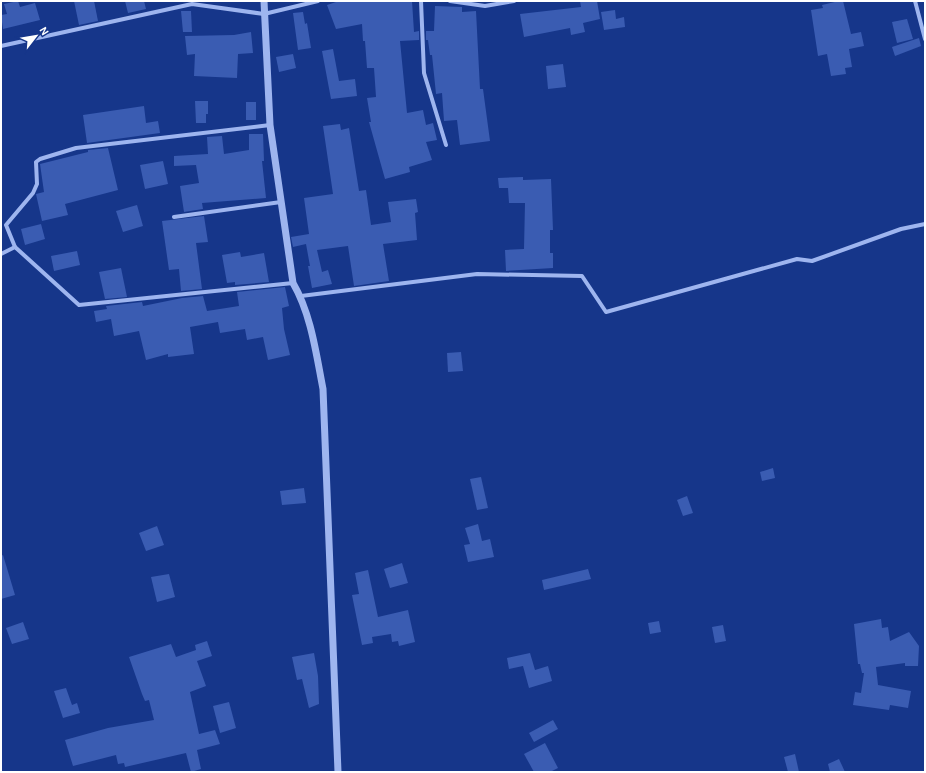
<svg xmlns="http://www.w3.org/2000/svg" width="926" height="773" viewBox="0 0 926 773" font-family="Karla,sans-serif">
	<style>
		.building { fill: #3a5cb2 }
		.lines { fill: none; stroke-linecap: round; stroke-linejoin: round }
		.minor { stroke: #9eb5ef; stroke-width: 4 }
		.tertiary { stroke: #9eb5ef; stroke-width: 7 }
	</style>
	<rect width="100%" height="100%" fill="#16368a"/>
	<g class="building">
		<path d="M18,1L20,7L35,3L40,20L3,29L1,15L7,14L4,4Z"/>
		<path d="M74,1H94L98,21L79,25Z"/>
		<path d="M125,1H144L146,9L128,13Z"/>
		<path d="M339,1H412L414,32L419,31V40L400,41L407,113L423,110L426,125L433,123L437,140L426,142L432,160L409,167L410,172L385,179L369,122H371L367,98L376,97L374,68H367L365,41H363L362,24L336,29L327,5Z"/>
		<path d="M580,1H597L600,19L583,23L585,32L571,35L570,28L524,37L520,14L581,7Z"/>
		<path d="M839,1H843L851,34L861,32L864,46L849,49L852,67L845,68L846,74L831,76L827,54L818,56L811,10L823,8L822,5Z"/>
		<path d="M435,6L462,7V12L476,11L480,89H483L490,141L460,145L457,120L444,121L442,93L436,94L432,55H430L428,40H426V31H434Z"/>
		<path d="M615,10L616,19L624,17L625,27L604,30L601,12Z"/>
		<path d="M181,11H191L192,32H183Z"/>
		<path d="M303,12L305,24L307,23L311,48L298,50L293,13Z"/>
		<path d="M907,19L913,39L897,43L892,22Z"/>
		<path d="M251,32L253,53L238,54L237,78L194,76L195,54L187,55L185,36L234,35Z"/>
		<path d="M919,38L921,46L895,56L892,47Z"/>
		<path d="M333,49L339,81L355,79L357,96L331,99L322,51Z"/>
		<path d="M293,54L296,68L279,72L276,57Z"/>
		<path d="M563,64L566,87L548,89L546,66Z"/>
		<path d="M195,101H208V114H206V123H196Z"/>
		<rect x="246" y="102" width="10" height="18"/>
		<path d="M144,106L146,123L158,121L160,133L87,143L83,115Z"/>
		<path d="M340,124L341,130L349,128L359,191L366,190L371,225L391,222L388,202L416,199L418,212L415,213L417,240L383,244L389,281L354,286L348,246L317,250L322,272L328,270L332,284L312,288L308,266H310L306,244L293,247L291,237L309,234L304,198L333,194L323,126Z"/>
		<path d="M249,134H263L264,161H262L266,198L202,203L203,209L184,212L180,186L199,183L196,165L174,166V156L208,154L207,137L222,136L224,154L249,150Z"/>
		<path d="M108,148L118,190L65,204L68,215L42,221L36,194L44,192L40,164L88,152V150Z"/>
		<path d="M163,161L168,184L145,189L140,165Z"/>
		<path d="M523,177V180L551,179L553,230H550V253H553V268L506,271L505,250L524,249L525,203H509L508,188H499L498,178Z"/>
		<path d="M137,205L143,226L123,232L116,211Z"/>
		<path d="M204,216L208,242L196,243L202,289L181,291L179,269L169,270L162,221Z"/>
		<path d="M41,224L45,239L25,245L21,229Z"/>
		<path d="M77,251L80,265L54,271L51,256Z"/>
		<path d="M240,252L241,257L264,253L269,282L235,285V282L227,283L222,255Z"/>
		<path d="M121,268L127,297L105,299L99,272Z"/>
		<path d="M285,287L289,306L282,308L284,329L290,355L268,360L263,337L247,340L245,329L220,333L218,322L190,327L194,354L168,357V354L146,360L139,331L114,336L111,319L96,322L94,311L107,309L106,306L142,302L143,306L182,298L203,296L207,311L239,306L237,292Z"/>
		<path d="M461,352L463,371L448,372L447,353Z"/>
		<path d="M773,468L775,478L762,481L760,472Z"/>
		<path d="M481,477L488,508L477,510L470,479Z"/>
		<path d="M304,488L306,503L282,505L280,491Z"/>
		<path d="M687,496L693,513L683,516L677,500Z"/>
		<path d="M478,524L482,541L490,539L494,557L468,562L464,545L470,544L465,528Z"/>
		<path d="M157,526L164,545L146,551L139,533Z"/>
		<path d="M3,555L15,595L1,599V556Z"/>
		<path d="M402,563L408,583L390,588L384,569Z"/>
		<path d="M588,569L591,579L544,590L542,580Z"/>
		<path d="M368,570L378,617L408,610L415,642L399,646L398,641L392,642L391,634L372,637L373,643L362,645L352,595L359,594L355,573Z"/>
		<path d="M169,574L175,597L157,602L151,577Z"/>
		<path d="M881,619L882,628L888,627L890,641L909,632L919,646L918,666H905V663L876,667L878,685L911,691L908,708L890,705L889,710L853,705L855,692L861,693L864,673H862L860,664H858L854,624Z"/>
		<path d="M659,621L661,632L650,634L648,623Z"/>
		<path d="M23,622L29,639L12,644L6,628Z"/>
		<path d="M723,625L726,641L715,643L712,627Z"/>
		<path d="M207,641L212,656L197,661L206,686L190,692L199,734L215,730L220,744L197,750L201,769L191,772L186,753L125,767L124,763L118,764L116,755L73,766L65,740L108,728L154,720L149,700L145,701L142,694L129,657L171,644L176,657L196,650L195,645Z"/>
		<path d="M314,653L318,676L319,704L309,708L302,679L297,680L292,657Z"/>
		<path d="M530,653L535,670L548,666L552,681L529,688L523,666L509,669L507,658Z"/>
		<path d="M66,688L72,705L77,703L80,713L63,718L54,691Z"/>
		<path d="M229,702L236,728L220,733L213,706Z"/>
		<path d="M553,720L558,729L534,742L529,733Z"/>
		<path d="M545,743L558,768L550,772H534L524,754Z"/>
		<path d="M795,754L799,772H788L784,757Z"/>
		<path d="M839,759L845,772H830L828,764Z"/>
	</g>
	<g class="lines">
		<g class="minor">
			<path d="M421,1L424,73L446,145"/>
			<path d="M450,1L485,6L514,1"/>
			<path d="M915,1L925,39"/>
			<path d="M1,46L192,4L264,14L318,1"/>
			<path d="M174,217L281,202"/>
			<path d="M15,247L6,225L33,193L37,184L36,162L40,159L76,148L270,125"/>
			<path d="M1,254L15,247L79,305L293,283"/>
			<path d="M301,296L477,274L582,276L606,312L797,259L812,261L901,229L925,224"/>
		</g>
		<path class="tertiary" d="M264,1L270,125L293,283C311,314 316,353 323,389L338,772"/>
	</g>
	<rect width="926" height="773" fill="none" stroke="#ffffff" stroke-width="4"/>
	<g transform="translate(36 36) rotate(59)" stroke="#16368a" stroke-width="3" paint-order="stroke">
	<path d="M0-3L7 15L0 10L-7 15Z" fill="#ffffff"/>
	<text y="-6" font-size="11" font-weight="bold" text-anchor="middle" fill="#ffffff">N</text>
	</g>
</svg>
